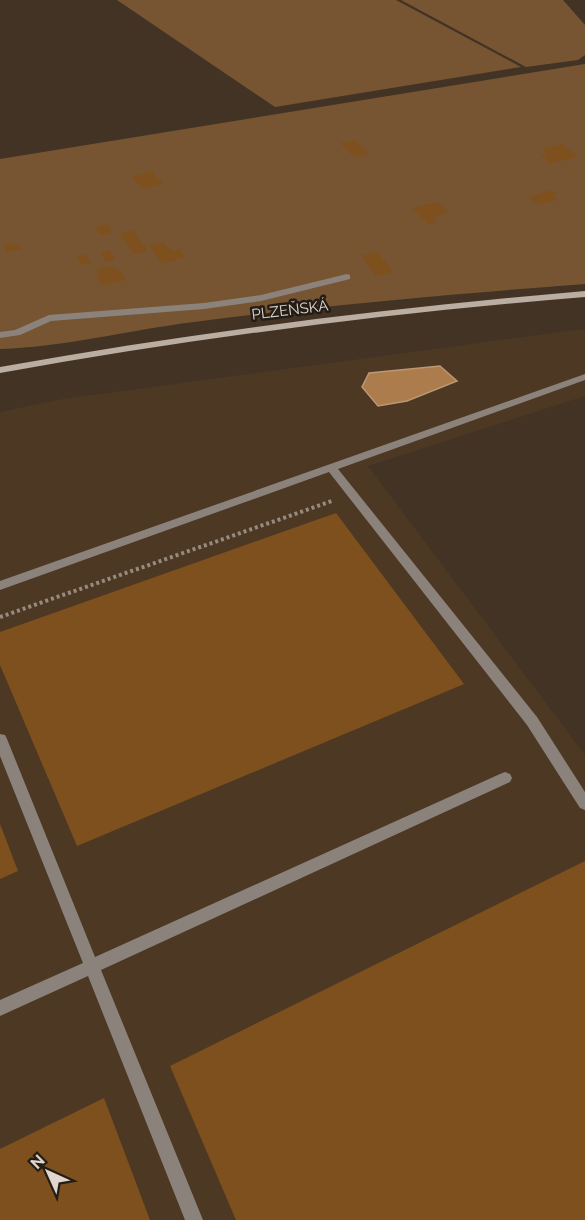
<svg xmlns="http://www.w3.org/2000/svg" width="585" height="1220" viewBox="0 0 585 1220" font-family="Raleway,sans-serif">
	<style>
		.built { fill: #4d3824 }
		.green { fill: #753 }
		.water { fill: #ad7c4c; stroke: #bc9773; stroke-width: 1.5 }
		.building { fill: #7e501e }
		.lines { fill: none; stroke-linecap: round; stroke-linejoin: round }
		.path { stroke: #978a7f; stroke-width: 4; stroke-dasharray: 3 3; stroke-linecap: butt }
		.service { fill: #8b837b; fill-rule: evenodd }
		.secondary { fill: #baada1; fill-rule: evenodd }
		.labels { text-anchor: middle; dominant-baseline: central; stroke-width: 5; stroke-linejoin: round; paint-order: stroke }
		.far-street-label { font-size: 15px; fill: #e0d6cd; stroke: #241d16 }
	</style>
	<rect width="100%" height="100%" fill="#433325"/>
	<path class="built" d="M582,329L585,331V396L368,466L585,755V1220H0V412L63,399Z"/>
	<g class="green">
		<path d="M117,0H396L521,67L275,107Z"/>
		<path d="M401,0H563L585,25V55L578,60L526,67Z"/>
		<path d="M585,64V284C455,294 324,305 194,322C129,330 65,347 0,349V159Z"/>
	</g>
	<path class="water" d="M440,366L457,381L407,401L378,406L362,387L369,373Z"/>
	<g class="building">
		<path d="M355,140L369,154L354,157L340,143Z"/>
		<path d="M562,144L578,157L550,164L541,156L547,154L542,149Z"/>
		<path d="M152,171L163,184L142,189L132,176Z"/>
		<path d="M552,190L557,194L551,195L557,200L539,205L528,197Z"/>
		<path d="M438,202L449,213L433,217L437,222L428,224L412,208Z"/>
		<path d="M108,224L112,233L100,235L95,227Z"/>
		<path d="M132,230L148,251L134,254L119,234Z"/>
		<path d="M164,242L172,251L180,249L185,257L162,264L149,246Z"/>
		<path d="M12,243L14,246L19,245L22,249L7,252L4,245Z"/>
		<path d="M109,250L115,260L106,262L100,252Z"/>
		<path d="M376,252L381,256L393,272L376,276L361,255Z"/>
		<path d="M85,254L91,263L82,265L76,257Z"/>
		<path d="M112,266L115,270L118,269L126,280L102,286L95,275L99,274L96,270Z"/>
		<path d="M336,513L464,684L77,846L0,665V632Z"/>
		<path d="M0,824L18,871L0,879Z"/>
		<path d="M585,861V1220H236L170,1066Z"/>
		<path d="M104,1098L150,1220H0V1149Z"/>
	</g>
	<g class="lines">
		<path class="path" d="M0,617L332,501"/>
		<g class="service">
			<path d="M347,274L350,275V279L261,301L204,309L51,321L20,335L0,338V332L15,330L49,315L204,303L261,295Z"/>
			<path d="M585,374V380L338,469L537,717L585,792V810L580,808L527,725L329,472L0,590V581Z"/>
			<path d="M0,734L5,735L7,739L95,957L500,774L505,772L510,774L512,778L510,782L101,970L203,1220H185L88,976L0,1016V1000L83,963L0,756Z"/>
		</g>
		<path class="secondary" d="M585,291V297C389,313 194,338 0,373V367C194,332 389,308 585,291Z"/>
	</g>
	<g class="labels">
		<g class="far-street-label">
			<text transform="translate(290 310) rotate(-7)">PLZEŇSKÁ</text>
		</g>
	</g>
	<g transform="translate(48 1172) rotate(315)" stroke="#241d16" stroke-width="4.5" paint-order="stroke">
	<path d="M0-4.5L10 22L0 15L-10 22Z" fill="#e0d6cd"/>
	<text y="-9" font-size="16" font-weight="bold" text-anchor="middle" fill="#e0d6cd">N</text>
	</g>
</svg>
